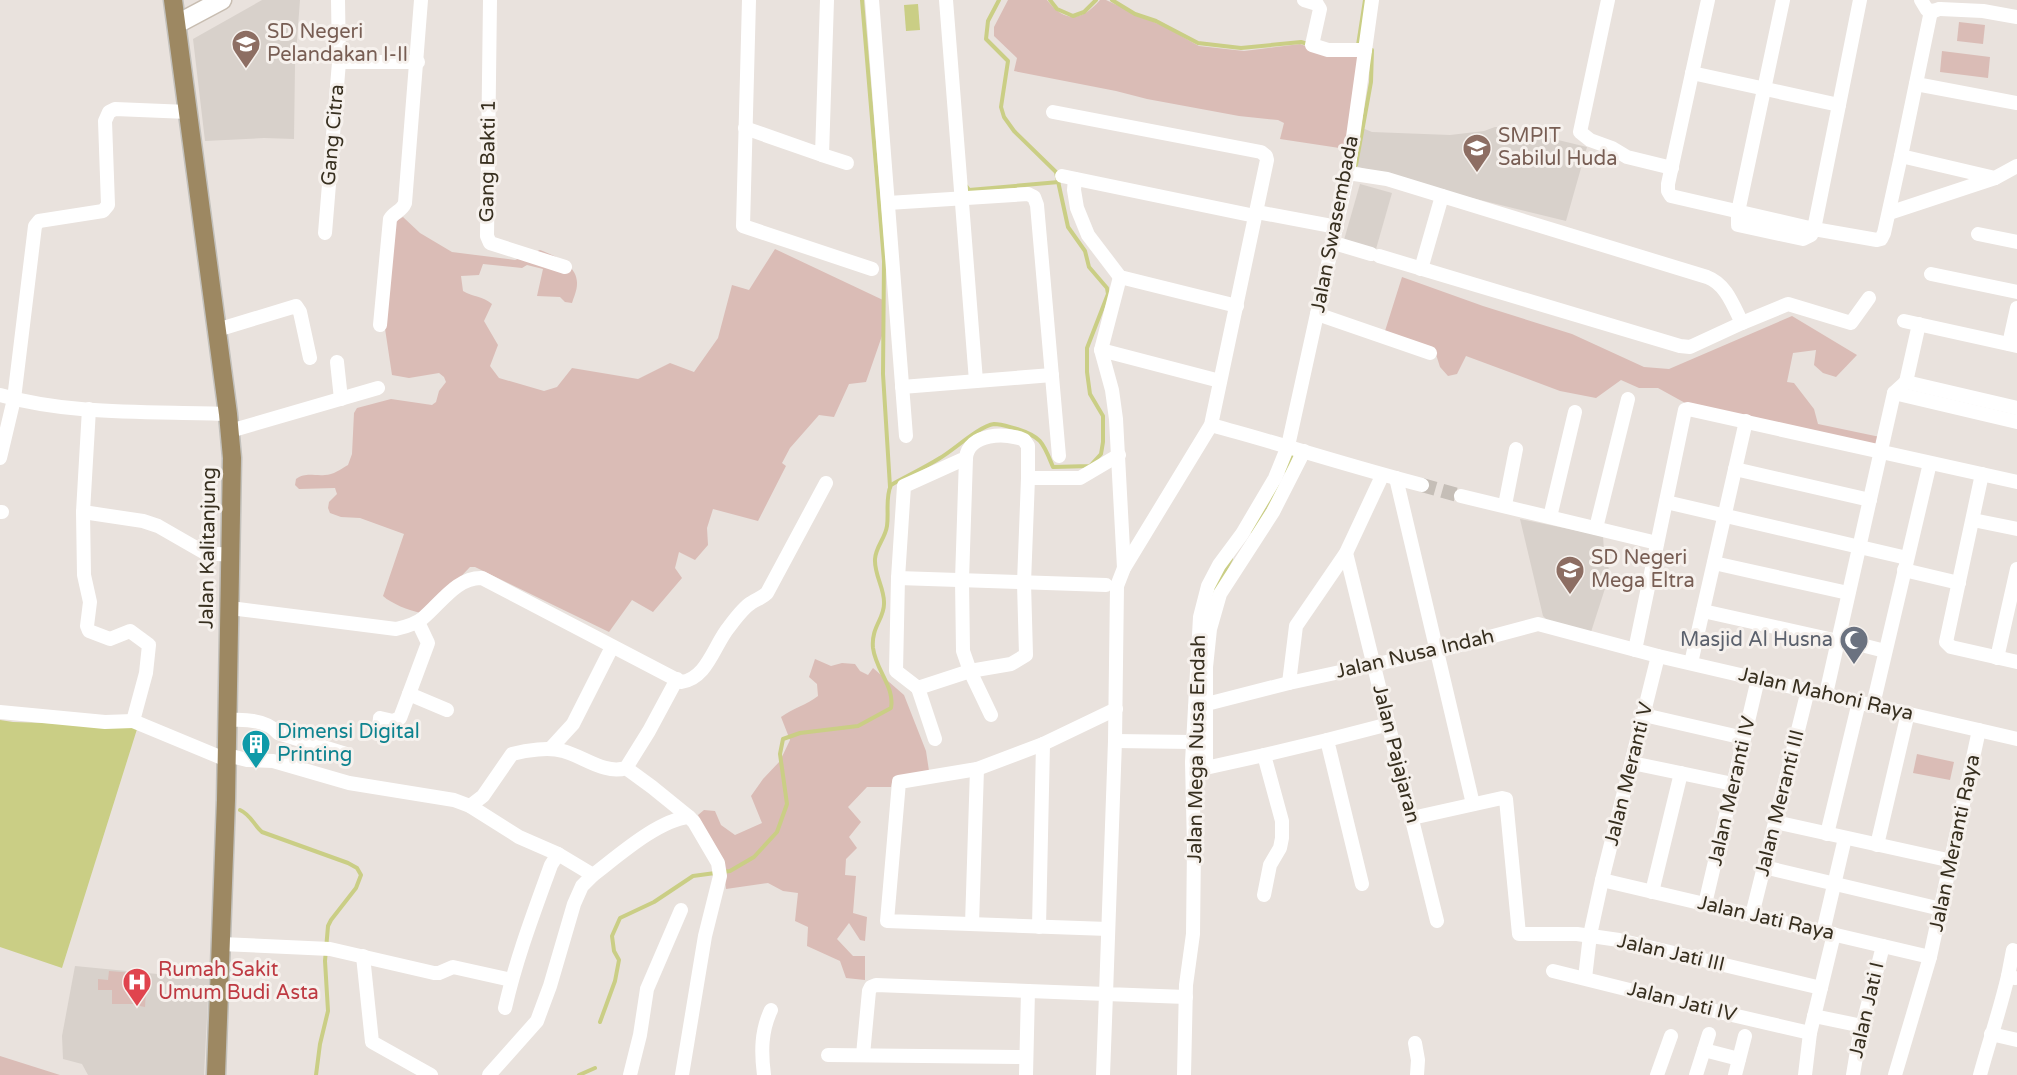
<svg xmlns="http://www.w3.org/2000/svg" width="2017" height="1075" viewBox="0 0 2017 1075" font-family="'Varela Round',sans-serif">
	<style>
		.built { fill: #d8d1cb }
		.green { fill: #dabcb6 }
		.water { fill: #cace85 }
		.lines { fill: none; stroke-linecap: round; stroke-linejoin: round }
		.stream { stroke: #cace85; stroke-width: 4 }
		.street-tunnel { stroke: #c5beb7; stroke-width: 14; stroke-dasharray: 14 7; stroke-linecap: butt }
		.secondary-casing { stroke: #c8bdb1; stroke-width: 21 }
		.primary-casing { stroke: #c3c1bc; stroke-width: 21 }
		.street { stroke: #fff; stroke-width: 14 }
		.secondary { stroke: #fff; stroke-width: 18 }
		.primary { stroke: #9d8862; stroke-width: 18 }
		.labels { text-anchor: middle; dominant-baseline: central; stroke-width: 6; stroke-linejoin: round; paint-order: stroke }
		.education-label { font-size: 20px; fill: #785e54; stroke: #f6f1ed; text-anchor: start }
		.street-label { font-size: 20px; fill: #372f1f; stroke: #f6f1ed }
		.worship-label { font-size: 20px; fill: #5b616d; stroke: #f6f1ed; text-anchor: end }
		.culture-label { font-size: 20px; fill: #0d838f; stroke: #f6f1ed; text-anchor: start }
		.health-label { font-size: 20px; fill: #be3a42; stroke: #f6f1ed; text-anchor: start }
	</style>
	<rect width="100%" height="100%" fill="#e9e2dd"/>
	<g class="built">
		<path d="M262,0H300L295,66L294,139L264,138L205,141L193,39Z"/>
		<path d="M1360,127L1372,132L1450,135L1484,131L1495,127L1509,128L1587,147L1566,221L1468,197L1355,166Z"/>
		<path d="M1360,184L1392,193L1376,249L1344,240Z"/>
		<path d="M1520,519L1603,536L1604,551L1610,573L1591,632L1552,625L1543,616Z"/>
		<path d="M75,966L209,979L204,1075H88L82,1064L63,1059L62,1036Z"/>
	</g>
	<g class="green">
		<path d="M1008,0H1047C1065,23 1081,22 1100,0H1106L1167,28L1199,46L1244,51L1300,44L1311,48L1359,53L1346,149L1280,139L1284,123L1278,120L1239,116L1147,99L1116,91L1014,71L1017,58L994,36V27Z"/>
		<path d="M1959,22L1985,25L1983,44L1957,41Z"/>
		<path d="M1942,51L1990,57L1988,78L1940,72Z"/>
		<path d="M403,217L420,233L452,252L515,260L540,250C555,256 578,265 577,284C577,290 574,297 572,303L565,302L560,297L537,296L543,269L527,265L522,268L483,264L479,275L461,276L463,291C473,297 483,296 492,304L484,321L498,345L490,366L499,378L544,391L557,387L572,368L638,379L670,363L694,372L718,338L732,285L749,290L775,249L883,300V333L866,382L849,384L834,417L819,415L790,448L782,463L786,466L758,521L713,509L707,528L708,545L695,560L679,552L675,568L682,578L653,612L632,600L609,632L475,567H470L449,589L421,613C408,610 392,604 383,596L404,534L360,518L341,517L330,513L328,508L329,502L337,494L335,488L299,489L295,485L296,479C306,472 313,476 325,475C333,475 341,469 348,465L352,454L354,413L357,408L391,399L432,405L436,402L439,391L446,382L444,377L439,373L409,378L392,375L384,322L396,221Z"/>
		<path d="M1402,277L1483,306L1572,334L1644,367L1669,369L1792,316L1857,355L1836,377L1823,373L1814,365L1816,350L1793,353L1787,382L1794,383L1814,409L1818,424L1880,437L1878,446L1687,404L1658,388H1639L1621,380L1596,398L1560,391L1466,356L1457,374L1448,376L1440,367L1434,348L1385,331Z"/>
		<path d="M815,659L831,666L842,663L855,664L860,671L868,675L873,668L904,695L926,751L929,771L893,777L891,787H867L848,807L861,822L849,837L857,848L846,859L845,875L856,876L853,913L867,917L865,941L860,940L849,923L837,939L853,956H865V980L846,978L840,961L807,946L808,927L795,921L798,893L783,891L768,883L726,889L724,869L702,826L698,815L704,810L715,811L721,825L735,835L762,823L751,796L763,779L780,761L790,740L781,717C793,708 807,705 818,696L817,684L809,677Z"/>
		<path d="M1917,754L1954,762L1950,780L1913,773Z"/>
		<path d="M109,971L147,974L145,1007L140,1006L139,1004H112V990H98V979L108,980Z"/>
		<path d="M0,1056L60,1075H0Z"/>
	</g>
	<g class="water">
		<path d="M918,4L920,30L906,31L904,5Z"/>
		<path d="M0,720L13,722L138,726L62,968L0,947Z"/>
	</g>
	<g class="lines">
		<g class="stream">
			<path d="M862,0L884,261L883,374L890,487"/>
			<path d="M1050,0L1057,9L1073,16L1084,12L1096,0"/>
			<path d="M1112,0L1135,14L1156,21L1198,43L1241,48L1301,42L1308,44"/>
			<path d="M1358,45L1365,0"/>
			<path d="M1356,165L1371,82L1372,50H1369"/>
			<path d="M966,186L969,190L1059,182"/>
			<path d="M1285,471L1292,454"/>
			<path d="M1251,531L1278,486"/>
			<path d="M1214,592L1231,559"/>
			<path d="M240,810C251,815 253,824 262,832L348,863L357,868L361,875L356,888L331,920L328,926L325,961L328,1011L320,1044L316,1075"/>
			<path d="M600,1022L615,981L619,960L614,951L612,936L620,918L654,902L693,876L730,871L754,857L777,832L787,804L780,754L783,739L800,733L858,726L891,708C895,687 876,671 873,648C871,627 884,619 884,604C885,589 874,575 875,559C876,546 885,539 887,526C889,512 885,498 891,485C907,476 924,468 940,458C954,450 979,426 994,424C1002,424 1009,427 1017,429C1042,437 1043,443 1053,467L1090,466L1101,454L1103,442V416L1090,394L1087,372V348L1108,294L1107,288L1089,267L1085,251L1068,227L1056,172L1014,131L1004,117L1001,107L1008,61L986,39L988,21L999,0"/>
			<path d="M579,1075L595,1068"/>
		</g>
		<path class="street-tunnel" d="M1422,485L1461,496"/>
		<g class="secondary-casing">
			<path id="secondary" d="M177,24L222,0"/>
		</g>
		<g class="primary-casing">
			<path id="primary" d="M173,0L228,414L232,458L226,800L216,1075"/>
		</g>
		<g class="street">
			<path d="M490,0L487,236L490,243L565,267"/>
			<path d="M749,0L743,226L872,269"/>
			<path d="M872,0L906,436"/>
			<path d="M946,0L976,381"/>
			<path d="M1304,0L1317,4L1320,9L1312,45L1328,50H1365"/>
			<path d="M1608,0L1580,132L1590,140L1612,148L1627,157L1672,168"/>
			<path d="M1708,0L1668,184V191L1671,196L1814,229L1839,105"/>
			<path d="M1783,0L1738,212V225L1803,239L1811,235L1814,229L1877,240L1881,239L1884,233L1901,156"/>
			<path d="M1921,0L1927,10L1934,11L1939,9"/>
			<path d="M1940,9L1983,11L2017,17"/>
			<path d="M1931,11L1901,156L1995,178L2017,166"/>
			<path d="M339,62H418"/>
			<path d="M1692,73L1839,105L1860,0"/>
			<path d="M1916,84L2017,103"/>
			<path d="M1053,112L1261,152L1266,156L1267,160L1211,425L1124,568L1117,586L1115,741L1106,994L1186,997"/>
			<path d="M745,128L822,155L827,0"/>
			<path d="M822,155L847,163"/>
			<path d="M1348,173L1387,179L1707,277C1726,284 1733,305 1742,323L1690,347L1680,346L1379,256"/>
			<path d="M1062,176L1255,216"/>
			<path d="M1075,179L1074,190L1077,208L1088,235L1120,277L1237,306"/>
			<path d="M888,203L1028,194L1034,197L1037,205L1059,456"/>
			<path d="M1257,212L1337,227"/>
			<path d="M1889,213L1995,178"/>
			<path d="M325,233L339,62L338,0"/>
			<path d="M1978,234L2017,242"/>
			<path d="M1334,243L1371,254"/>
			<path d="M1421,269L1442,196"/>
			<path d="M1931,274L2017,292"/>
			<path d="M1120,277L1101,350L1112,390L1116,419L1124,568"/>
			<path d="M1317,314L1430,353"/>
			<path d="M1904,321L2017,346"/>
			<path d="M1742,323L1788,304L1851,323L1869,298"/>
			<path d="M380,325L390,219C394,212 402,211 405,203L421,0"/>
			<path d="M217,330L296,306L300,312L310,358"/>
			<path d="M2009,344L2017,308"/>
			<path d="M1101,350L1220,381"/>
			<path d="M337,362L341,399"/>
			<path d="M1906,382L1894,393L2017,422"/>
			<path d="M1906,382L2017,408"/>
			<path d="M1906,382L1919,324"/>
			<path d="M902,387L1052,375"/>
			<path d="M0,395C73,416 153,411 228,414"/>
			<path d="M89,409L83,512L84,575L90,602L87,626L89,631L110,639L130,631L149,645L146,673L133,721L227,760"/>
			<path d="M1211,425C1282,444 1352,467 1422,485"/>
			<path d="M230,431L378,388"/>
			<path d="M0,458L14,399L35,226L39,221L103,211L108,205L105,121L109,112L115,109L188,112"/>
			<path d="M1735,469L1870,500"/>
			<path d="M1982,474L1946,642L1951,647L2017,662"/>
			<path d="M1396,478L1473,804"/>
			<path d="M1461,496L1657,543"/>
			<path d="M1666,502L1907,558"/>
			<path d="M1505,505L1516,449"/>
			<path d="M0,512H2"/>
			<path d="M83,512L143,521L158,526L205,553L231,555"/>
			<path d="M1550,517L1575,412"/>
			<path d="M1973,520L2017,529"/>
			<path d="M1596,528L1628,399"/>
			<path d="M1346,553L1437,921"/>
			<path d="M1714,563L1848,593"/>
			<path d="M1904,570L1959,583"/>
			<path d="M898,578L1106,585"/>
			<path d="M230,608L396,629C405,627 416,624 423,618C441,603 457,577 482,578L681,682C707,679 714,645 729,627C735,619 743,608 751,603C757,599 762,598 767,593L826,483"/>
			<path d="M1703,611L1838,641"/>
			<path d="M418,622L428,643L409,694L447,710"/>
			<path d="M1838,639L1885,651"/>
			<path d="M1635,650L1685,410L1688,409L2017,482"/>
			<path d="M1997,658L2017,569"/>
			<path d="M1691,663L1746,421"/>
			<path d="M1289,683L1296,626L1346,553L1382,476"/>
			<path d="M918,688L896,671L898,578L904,486L966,458C968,433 1007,432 1024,440L1028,446V478H1080L1119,455"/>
			<path d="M1826,694L1894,393"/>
			<path d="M1873,705L1930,463"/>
			<path d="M1195,707L1289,683L1437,651L1538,624L1658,656L2017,739"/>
			<path d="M0,712L105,722L133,721"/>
			<path d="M991,715L970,671L1011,664L1026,655L1024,583L1028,478"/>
			<path d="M1644,715L1744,738"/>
			<path d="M228,720C244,719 267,720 278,733L346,754"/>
			<path d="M378,734L380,718L393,721L400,718L409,694"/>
			<path d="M935,739L918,688L970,671L963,651L962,580L966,458"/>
			<path d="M1115,741L1193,742"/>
			<path d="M551,748L573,724L612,647"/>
			<path d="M227,755L247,760L273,761L349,783L454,800L470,806L483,796L512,754C527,750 549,747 563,751C583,756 605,775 626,768L649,731L677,679"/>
			<path d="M1264,755L1210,767L1207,766L1206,759V667L1210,629L1220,594L1273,512L1304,451"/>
			<path d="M1632,763L1733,784"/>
			<path d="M626,768L652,787L689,817"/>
			<path d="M470,806L519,837L558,854"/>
			<path d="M1412,818L1502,798L1506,799L1519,934H1577L1619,940L1821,988"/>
			<path d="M1775,822L1952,861"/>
			<path d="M1827,834L1859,702"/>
			<path d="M1877,845L1908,713"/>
			<path d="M1764,867L1941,909"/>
			<path d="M1602,880L1930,957"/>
			<path d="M1362,884L1327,740L1389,724"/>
			<path d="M1652,892L1681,773"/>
			<path d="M1264,895L1270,865L1280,848L1282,838V821L1264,755L1327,740"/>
			<path d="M1705,904L1758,679"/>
			<path d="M1752,915L1808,690"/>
			<path d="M972,924L977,769"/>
			<path d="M1039,927L1043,744"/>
			<path d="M1108,929L887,921L899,782L977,769L1043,744L1116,709"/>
			<path d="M1823,932L1845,838"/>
			<path d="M221,944L330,949L434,973H439L453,967L511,980"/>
			<path d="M2013,950L2008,976L2015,978"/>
			<path d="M363,956L372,1042L431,1075"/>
			<path d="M1553,971L1698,1007L1810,1033"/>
			<path d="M1585,978L1590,935L1602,880L1658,656"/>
			<path d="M505,1008C516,959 534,912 551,865L558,854L593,875C618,856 658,820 689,817L694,822L718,863L720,876L705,936L682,1075"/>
			<path d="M1814,1016L1862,1026"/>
			<path d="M1991,1034L2017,1040"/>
			<path d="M1415,1043L1418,1060L1417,1075"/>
			<path d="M1704,1050L1739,1059"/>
			<path d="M828,1055L1026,1057"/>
			<path d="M863,1055L869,991L871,987L876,985L1106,994L1103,1075"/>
			<path d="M489,1075L537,1021L550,986L574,904L582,886L593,875"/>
			<path d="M630,1075L640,1035L647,989L681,910"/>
			<path d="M764,1075C761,1052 761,1031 771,1010"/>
			<path d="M1026,1075L1028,991"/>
			<path d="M1184,1075L1186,985L1193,934L1194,846L1192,762L1200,617L1208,586L1219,565L1242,534L1275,478L1288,446L1348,173L1372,0"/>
			<path d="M1657,1075L1671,1036"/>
			<path d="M1696,1075L1709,1034"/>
			<path d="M1735,1075L1745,1036"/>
			<path d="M1805,1075L1810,1033L1834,934"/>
			<path d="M1853,1075L1859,1039L1883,946"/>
			<path d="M1895,1075L1930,957L1979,730"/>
			<path d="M1980,1075C1989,1042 2000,1010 2008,976"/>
		</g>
		<use href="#secondary" class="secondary"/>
		<use href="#primary" class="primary"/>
	</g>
	<defs>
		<g id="school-pin" transform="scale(1.5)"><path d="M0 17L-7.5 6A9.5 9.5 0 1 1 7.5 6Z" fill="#8d6e63" stroke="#f6f1ed"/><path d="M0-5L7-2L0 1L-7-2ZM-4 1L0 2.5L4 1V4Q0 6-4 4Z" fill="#fff"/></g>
		<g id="mosque-pin" transform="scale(1.5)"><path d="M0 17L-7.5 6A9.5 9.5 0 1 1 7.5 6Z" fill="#6b7280" stroke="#f6f1ed"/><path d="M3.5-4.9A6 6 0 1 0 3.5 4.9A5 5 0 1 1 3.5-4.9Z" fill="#fff"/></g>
		<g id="building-pin" transform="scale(1.5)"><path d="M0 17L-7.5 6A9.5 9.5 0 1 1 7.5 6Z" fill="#0f9aa8" stroke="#f6f1ed"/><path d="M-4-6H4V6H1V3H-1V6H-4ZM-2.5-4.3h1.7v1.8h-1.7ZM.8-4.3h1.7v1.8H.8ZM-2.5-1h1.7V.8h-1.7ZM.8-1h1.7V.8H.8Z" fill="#fff"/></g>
		<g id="hospital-pin" transform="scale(1.5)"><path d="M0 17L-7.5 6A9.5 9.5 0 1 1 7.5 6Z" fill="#e0444e" stroke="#f6f1ed"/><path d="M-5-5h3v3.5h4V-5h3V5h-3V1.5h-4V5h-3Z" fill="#fff"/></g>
	</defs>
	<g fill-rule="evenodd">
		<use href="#school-pin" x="246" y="44"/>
		<use href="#school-pin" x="1477" y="148"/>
		<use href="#school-pin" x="1570" y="570"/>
		<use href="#mosque-pin" x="1854" y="640"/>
		<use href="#building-pin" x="256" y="744"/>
		<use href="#hospital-pin" x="137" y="982"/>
	</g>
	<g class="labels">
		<g class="education-label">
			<text x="267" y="32">SD Negeri<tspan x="267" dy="23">Pelandakan I-II</tspan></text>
			<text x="1498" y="136">SMPIT<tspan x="1498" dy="23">Sabilul Huda</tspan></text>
			<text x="1591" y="558">SD Negeri<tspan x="1591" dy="23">Mega Eltra</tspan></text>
		</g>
		<g class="street-label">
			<text transform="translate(333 135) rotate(-85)">Gang Citra</text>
			<text transform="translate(488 161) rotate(-89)">Gang Bakti 1</text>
			<text transform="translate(1335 224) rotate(-79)">Jalan Swasembada</text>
			<text transform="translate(208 548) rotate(-89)">Jalan Kalitanjung</text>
			<text transform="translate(1415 654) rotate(-13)">Jalan Nusa Indah</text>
			<text transform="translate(1826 694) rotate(13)">Jalan Mahoni Raya</text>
			<text transform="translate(1197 749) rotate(-89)">Jalan Mega Nusa Endah</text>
			<text transform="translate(1396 754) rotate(76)">Jalan Pajajaran</text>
			<text transform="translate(1629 774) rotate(-76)">Jalan Meranti V</text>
			<text transform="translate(1732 791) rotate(-77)">Jalan Meranti IV</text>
			<text transform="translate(1780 803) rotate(-76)">Jalan Meranti III</text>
			<text transform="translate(1955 843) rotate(-78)">Jalan Meranti Raya</text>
			<text transform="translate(1766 918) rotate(13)">Jalan Jati Raya</text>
			<text transform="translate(1671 953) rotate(13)">Jalan Jati III</text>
			<text transform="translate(1682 1002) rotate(14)">Jalan Jati IV</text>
			<text transform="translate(1867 1010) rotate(-77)">Jalan Jati I</text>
		</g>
		<g class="worship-label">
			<text x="1833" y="640">Masjid Al Husna</text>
		</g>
		<g class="culture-label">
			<text x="277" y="732">Dimensi Digital<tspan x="277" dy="23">Printing</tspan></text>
		</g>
		<g class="health-label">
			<text x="158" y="970">Rumah Sakit<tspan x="158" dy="23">Umum Budi Asta</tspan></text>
		</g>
	</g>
</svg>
